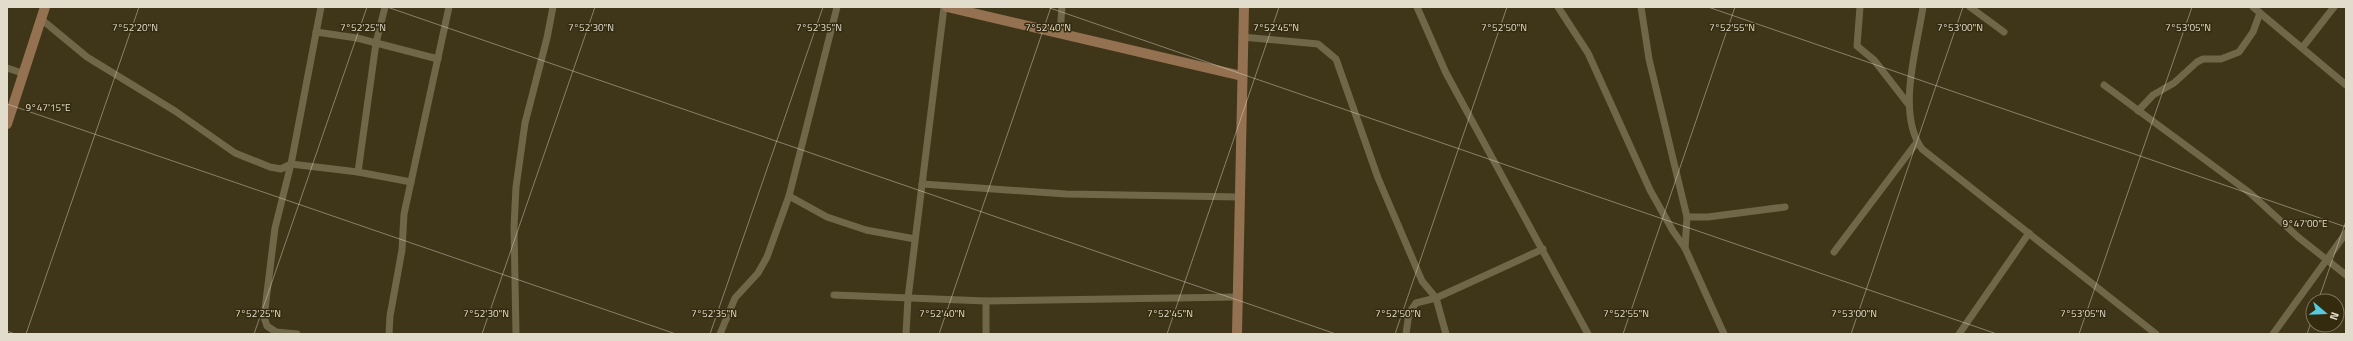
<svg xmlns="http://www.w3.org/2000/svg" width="2353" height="341" viewBox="0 0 2353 341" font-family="'Titillium Web',sans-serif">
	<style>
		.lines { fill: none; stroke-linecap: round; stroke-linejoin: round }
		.street { stroke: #706648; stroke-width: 7 }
		.secondary { stroke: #947251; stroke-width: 10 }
		.ticks { fill: none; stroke: #e2dccc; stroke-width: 1; stroke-opacity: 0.45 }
		.ticks-label { font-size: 10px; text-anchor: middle; fill: #e2dccc; stroke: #342b0f; stroke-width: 3; stroke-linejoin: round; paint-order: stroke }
	</style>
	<rect width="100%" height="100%" fill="#3f3519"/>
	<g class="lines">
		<g class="street">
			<path d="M837,7L789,196L827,217L866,230L915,239"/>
			<path d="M1417,7L1446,73L1588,334"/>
			<path d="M1558,7L1588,53L1650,190L1673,231L1685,248L1724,334"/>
			<path d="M1641,7L1649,59L1687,217L1685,248"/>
			<path d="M1860,7L1857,46L1874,60L1909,105"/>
			<path d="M1923,7C1917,48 1896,113 1922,149L2156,334"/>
			<path d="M1970,7L2004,32"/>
			<path d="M2253,7L2346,85"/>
			<path d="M41,19L87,57L175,111L235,153L270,167L281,169L291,164L358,172L411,182"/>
			<path d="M316,32L357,38L438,59"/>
			<path d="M1060,33L1062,7"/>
			<path d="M1242,37L1318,44L1336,59L1378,178L1422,281L1436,298L1446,334"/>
			<path d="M2302,48L2334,7"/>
			<path d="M7,68L22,73"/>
			<path d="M2104,85L2250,193L2298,237L2346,275"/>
			<path d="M2138,111L2153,95L2174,83L2197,62L2203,59H2221L2239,52L2253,32L2260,13"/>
			<path d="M358,172L376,43L385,7"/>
			<path d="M922,184L1066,194L1240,197"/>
			<path d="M1687,217H1708L1785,207"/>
			<path d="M1834,252L1917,142"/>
			<path d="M834,295L986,301L1237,297"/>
			<path d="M986,301V334"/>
			<path d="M297,334L276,332L267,326L264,317L275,228L291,164L321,7"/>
			<path d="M389,334L390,316L402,250L404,214L449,7"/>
			<path d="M516,334L514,227L516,187L525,123L547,38L553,7"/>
			<path d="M720,334L735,298L758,273L767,257L789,196"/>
			<path d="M906,334L908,298L944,7"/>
			<path d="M1406,334L1409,313L1416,303L1436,298L1543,249"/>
			<path d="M1959,334L2029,233"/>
			<path d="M2273,334L2346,233"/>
		</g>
		<g class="secondary">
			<path d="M947,7L1242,76"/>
			<path d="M7,124L45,7"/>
			<path d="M1237,334L1244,7"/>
		</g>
	</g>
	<path class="ticks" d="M387,7L1336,334M1047,7L1997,334M1708,7L2346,227M7,104L676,334M2318,301L2346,221M7,331L15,334M26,334L139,7M254,334L367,7M482,334L595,7M710,334L823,7M939,334L1051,7M1167,334L1279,7M1395,334L1507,7M1623,334L1735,7M1851,334L1963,7M2079,334L2192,7M2307,334L2313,317"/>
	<g class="ticks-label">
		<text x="2188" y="31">7°53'05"N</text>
		<text x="135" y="31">7°52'20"N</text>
		<text x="363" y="31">7°52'25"N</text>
		<text x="819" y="31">7°52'35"N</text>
		<text x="1048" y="31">7°52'40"N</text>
		<text x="1960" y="31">7°53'00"N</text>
		<text x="591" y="31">7°52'30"N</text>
		<text x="1276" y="31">7°52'45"N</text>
		<text x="1504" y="31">7°52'50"N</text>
		<text x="1732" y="31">7°52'55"N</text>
		<text x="48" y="111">9°47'15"E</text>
		<text x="2305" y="227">9°47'00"E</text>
		<text x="258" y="317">7°52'25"N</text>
		<text x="486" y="317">7°52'30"N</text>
		<text x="714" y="317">7°52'35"N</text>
		<text x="942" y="317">7°52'40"N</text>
		<text x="1170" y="317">7°52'45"N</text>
		<text x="1398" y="317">7°52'50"N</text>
		<text x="1626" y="317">7°52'55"N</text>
		<text x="1854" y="317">7°53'00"N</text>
		<text x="2083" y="317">7°53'05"N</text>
	</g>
	<rect width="2353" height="341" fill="none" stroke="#e2dccc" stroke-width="16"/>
	<g transform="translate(2325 313) rotate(109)"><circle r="19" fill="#342b0f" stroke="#7a725b"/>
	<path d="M0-3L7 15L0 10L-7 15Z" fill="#55cae0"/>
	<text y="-6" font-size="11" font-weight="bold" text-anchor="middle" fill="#e2dccc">N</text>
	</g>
</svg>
